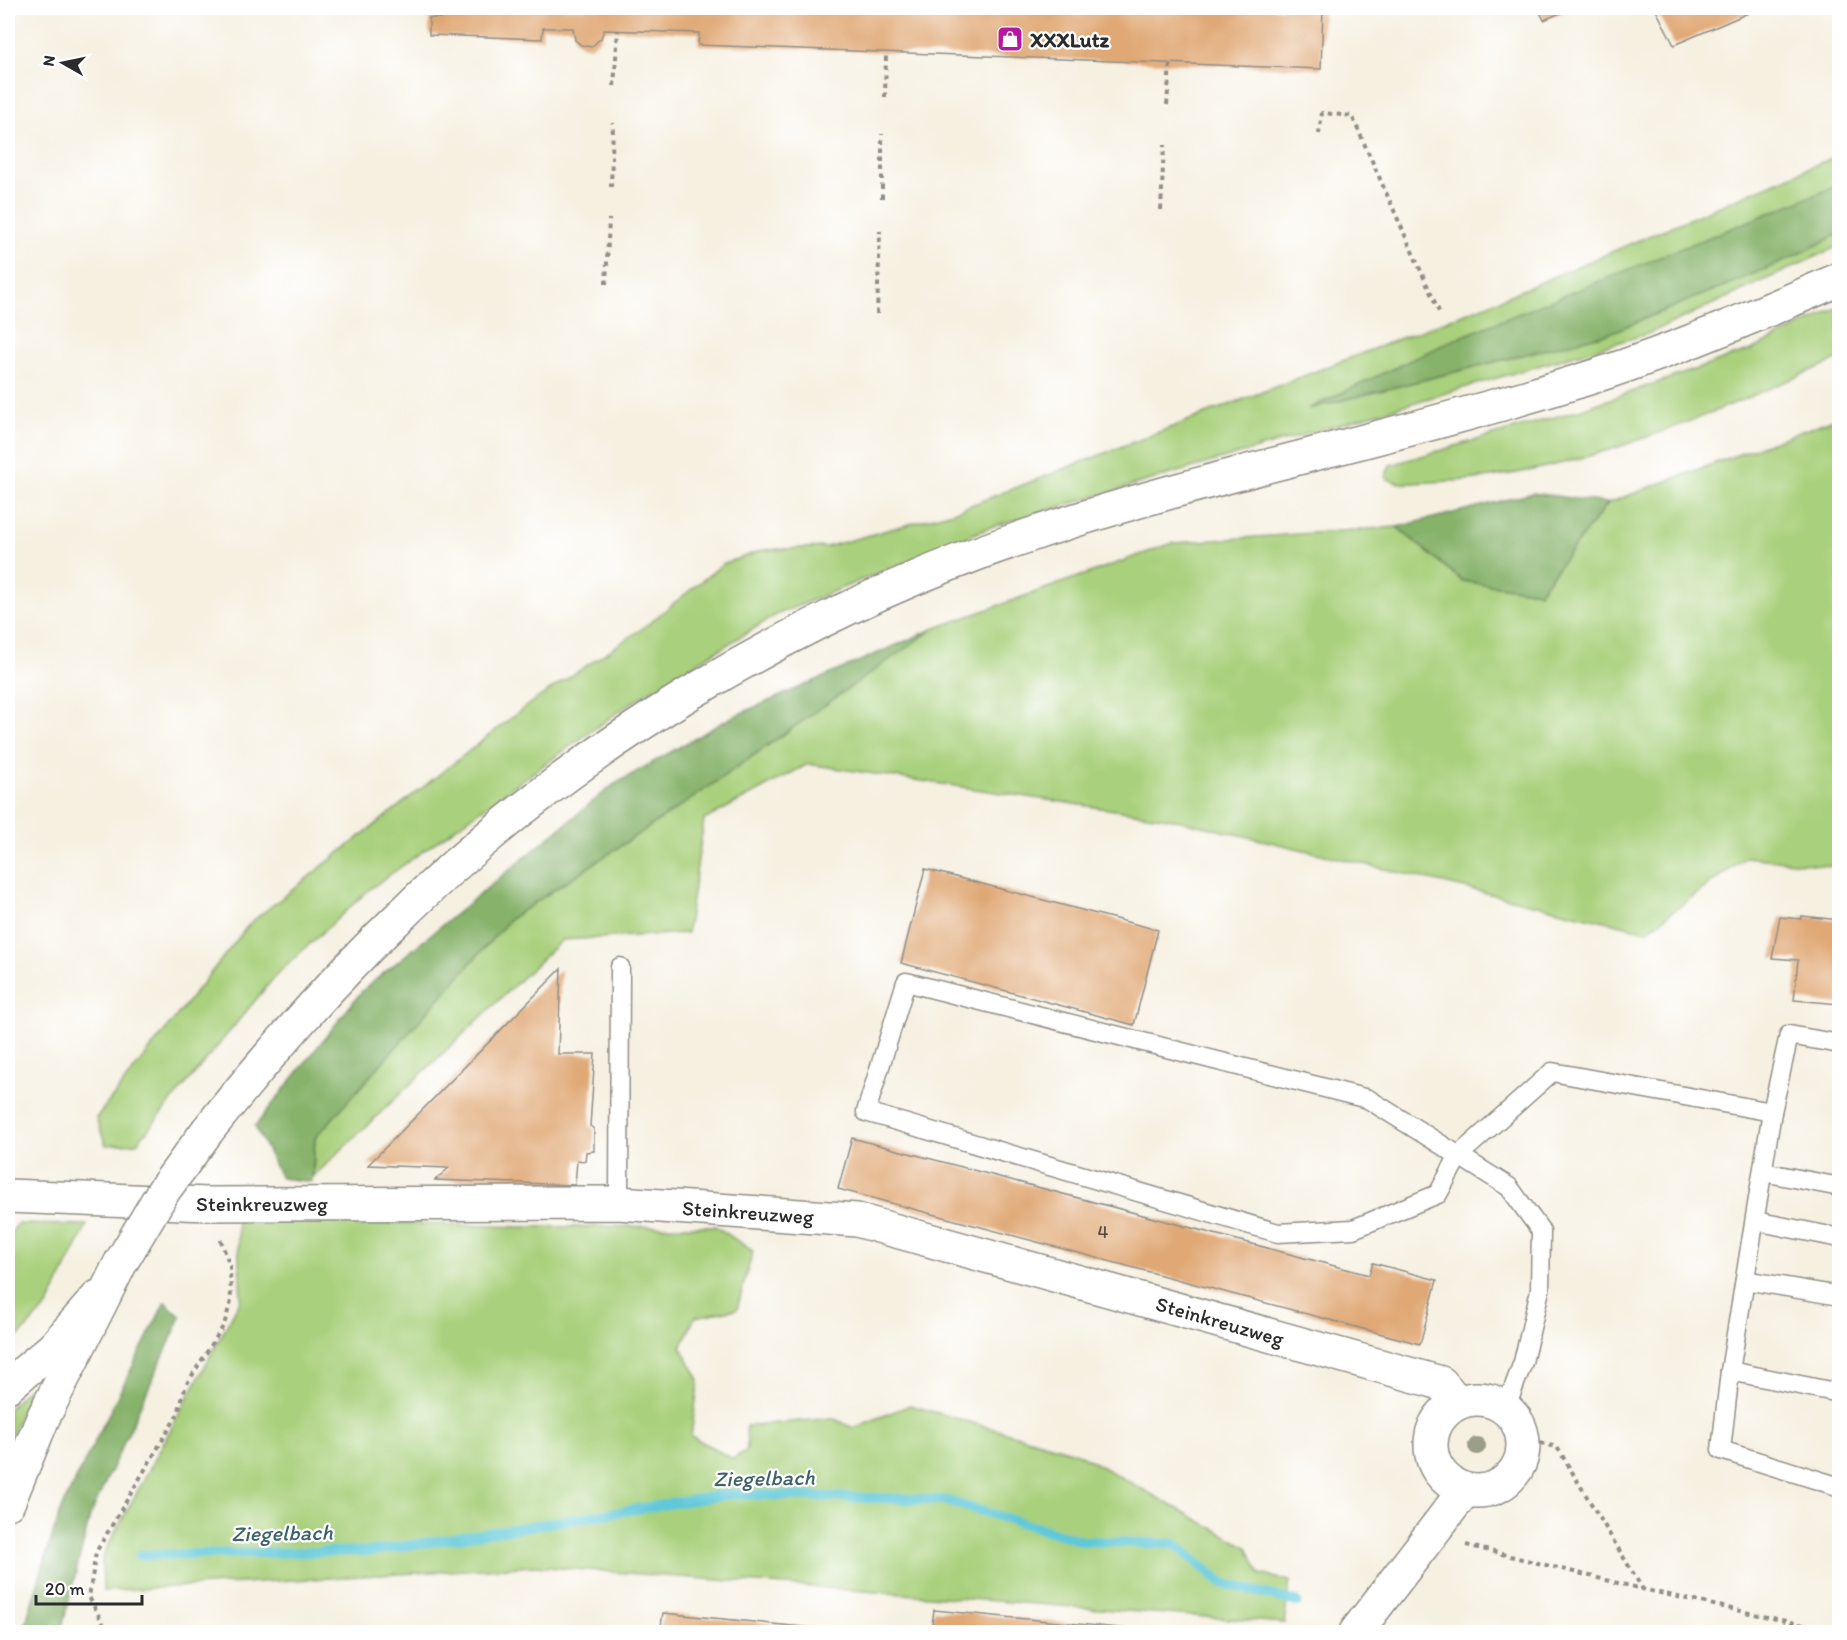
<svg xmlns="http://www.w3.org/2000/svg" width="1847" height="1640" viewBox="0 0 1847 1640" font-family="Itim,sans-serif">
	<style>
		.green { fill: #a9d07b; stroke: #6a7e53; stroke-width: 1.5 }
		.forest { fill: #86b26b; stroke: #586e4b; stroke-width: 1.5 }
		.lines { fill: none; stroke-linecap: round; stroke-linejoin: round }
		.stream { stroke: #5ec8d9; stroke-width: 10 }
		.building { fill: #e0a875 }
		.service-casing { stroke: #908e86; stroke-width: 21 }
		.minor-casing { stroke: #908e86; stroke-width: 36 }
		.secondary-casing { stroke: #908e86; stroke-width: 36 }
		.primary-casing { stroke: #908e86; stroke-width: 36 }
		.path { stroke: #908e86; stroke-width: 4; stroke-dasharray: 4.5 4.5; stroke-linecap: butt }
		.service { stroke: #fff; stroke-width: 18 }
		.minor { stroke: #fff; stroke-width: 33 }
		.secondary { stroke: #fff; stroke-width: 33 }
		.primary { stroke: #fff; stroke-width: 33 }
		.primary-bridge-casing { stroke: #908e86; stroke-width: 36; stroke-linecap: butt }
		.primary-bridge { stroke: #fff; stroke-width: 33 }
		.tree { fill: #9b9f8a }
		.labels { text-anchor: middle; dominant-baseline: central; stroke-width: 4.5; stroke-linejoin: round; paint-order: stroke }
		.number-label { font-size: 18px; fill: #584a3e }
		.poi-label { font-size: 21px; font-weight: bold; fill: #2b2b2b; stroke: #fff; text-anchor: start }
		.street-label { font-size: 21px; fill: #2b2b2b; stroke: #fff }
		.water-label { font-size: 22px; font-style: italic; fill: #3d6268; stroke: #fff }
	</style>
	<rect width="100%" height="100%" fill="#fff"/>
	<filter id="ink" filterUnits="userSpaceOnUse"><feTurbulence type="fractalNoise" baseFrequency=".0167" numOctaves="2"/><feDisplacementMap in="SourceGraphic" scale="12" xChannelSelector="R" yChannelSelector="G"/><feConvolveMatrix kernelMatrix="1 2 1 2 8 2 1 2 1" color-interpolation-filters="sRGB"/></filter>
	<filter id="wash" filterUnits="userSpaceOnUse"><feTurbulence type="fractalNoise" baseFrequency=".008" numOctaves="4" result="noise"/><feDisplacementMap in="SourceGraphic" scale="24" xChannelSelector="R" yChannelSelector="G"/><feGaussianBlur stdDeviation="1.35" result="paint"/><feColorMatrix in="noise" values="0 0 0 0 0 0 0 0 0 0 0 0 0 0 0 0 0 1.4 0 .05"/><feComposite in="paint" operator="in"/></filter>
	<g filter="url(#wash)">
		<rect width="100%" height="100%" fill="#f6f0e1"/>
		<g class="green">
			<path d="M1839,155V246L1650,333L991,527L776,615L628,705L370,889L278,973L137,1143L106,1145L96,1118L250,923L529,704L643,628L723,564L763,550L826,547L953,512L1489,304Z"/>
			<path d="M1839,307V359C1710,413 1576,478 1433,482C1417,482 1398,487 1385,477L1390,465L1576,411L1751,350Z"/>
			<path d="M1839,417V867L1746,857L1647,931L1168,818L808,764L704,820L687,933L562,940L313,1177L315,1138L510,919L690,800L933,629L1173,543L1397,527L1462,581L1539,592L1608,503Z"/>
			<path d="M237,1218L520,1227L715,1226L753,1251L737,1309L695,1317L681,1347L699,1380L691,1436L733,1459L747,1450L746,1426L833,1418L853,1428L910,1405L1075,1452L1247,1547L1260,1574L1290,1581L1284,1623L534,1566L103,1591L102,1557L241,1299Z"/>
			<path d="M17,1224L87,1225L48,1305L8,1348V1239Z"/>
			<path d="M30,1386L8,1447V1409Z"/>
		</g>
		<g class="forest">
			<path d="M1839,185V234L1785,261L1610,333L1308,409L1453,340Z"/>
			<path d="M1533,493L1608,503L1539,592L1463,581L1397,527Z"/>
			<path d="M933,629L690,800L510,919L315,1138L312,1182L281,1178L255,1126L362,991L613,785L730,718Z"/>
			<path d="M165,1302L181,1317L90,1516L61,1632H23L60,1511Z"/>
		</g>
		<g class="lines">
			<path class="stream" d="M140,1555L374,1551L730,1494L944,1500L1083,1541L1175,1544L1222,1583L1297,1602"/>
		</g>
		<g id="blocks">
			<g class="building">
				<path d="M442,8H1323L1321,69L698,45L699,33L604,30L601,38L591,47L581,45L575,40L573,28H543L542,39L429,35V18H442Z"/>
				<path d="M1538,8H1572L1544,20Z"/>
				<path d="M1655,8H1760L1674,45Z"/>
				<path d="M925,869L1158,930L1134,1025L901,963Z"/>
				<path d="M1802,916L1840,920V1004L1794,1000L1798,960L1772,958L1780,917L1801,919Z"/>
				<path d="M561,969L558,1054H595L590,1126L594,1129V1151L586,1152L585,1161L577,1160L575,1185L435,1180L449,1168L368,1165Z"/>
				<path d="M852,1138L1369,1275L1373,1263L1437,1280L1420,1344L838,1189Z"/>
				<path d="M934,1610L1149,1631V1632H931Z"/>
				<path d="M663,1613L842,1631V1632H660Z"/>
			</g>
		</g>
	</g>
	<g filter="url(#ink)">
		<use href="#blocks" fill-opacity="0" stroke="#908e86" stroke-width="1.5"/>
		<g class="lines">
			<g class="service-casing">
				<g id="service">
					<path d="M1772,1112L1789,1035L1840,1044"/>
					<path d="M1763,1172L1840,1187"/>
					<path d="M619,1203L620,967"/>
					<path d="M1755,1221L1840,1238"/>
					<path d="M1745,1280L1840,1296"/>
					<path d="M1730,1371L1721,1450L1840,1487"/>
					<path d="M1506,1408L1523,1362L1540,1290L1541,1231L1509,1187L1368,1099L906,982L866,1112L1278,1233L1353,1229L1438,1194L1459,1155L1552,1072L1772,1112L1730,1371L1840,1393"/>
				</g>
			</g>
			<g class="minor-casing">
				<g id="minor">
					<path d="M8,1196L207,1204L619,1203L857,1220L1441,1383L1457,1402"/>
					<circle cx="1477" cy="1445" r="46"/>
					<path d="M1356,1632L1465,1490"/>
				</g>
			</g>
			<g class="secondary-casing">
				<path id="secondary" d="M8,1386L54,1347L98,1297"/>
			</g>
			<g class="primary-casing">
				<g id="primary">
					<path d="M208,1130C265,1059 324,990 390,926C565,752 796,613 1030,535C1208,475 1396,438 1576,382C1666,354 1753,317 1840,279"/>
					<path d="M8,1503L43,1418L120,1264"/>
				</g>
			</g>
			<g class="path">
				<path d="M614,86L618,30"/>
				<path d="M885,97L886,53"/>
				<path d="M1167,105L1170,63"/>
				<path d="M1319,134L1322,113L1352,116L1440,314"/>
				<path d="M611,187L613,123"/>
				<path d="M882,198V134"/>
				<path d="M1161,210L1164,145"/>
				<path d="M606,284L609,219"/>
				<path d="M877,314L880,231"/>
				<path d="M1523,1439L1557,1447L1642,1588"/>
				<path d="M1466,1545L1642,1589L1835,1632"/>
				<path d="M110,1632L107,1631L89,1597L96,1552L178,1414L186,1385L224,1325L231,1301L230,1266L220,1238"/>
			</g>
			<use href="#service" class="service"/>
			<use href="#minor" class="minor"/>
			<use href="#secondary" class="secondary"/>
			<use href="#primary" class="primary"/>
			<g class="primary-bridge-casing">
				<path id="primary-bridge" d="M120,1264L164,1190L208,1130"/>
			</g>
			<use href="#primary-bridge" class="primary-bridge"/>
		</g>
		<circle class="tree" cx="1477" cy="1446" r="9"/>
	</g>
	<defs>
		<g id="shop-square" transform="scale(1.35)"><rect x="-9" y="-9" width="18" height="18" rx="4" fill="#b5179e" stroke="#fff"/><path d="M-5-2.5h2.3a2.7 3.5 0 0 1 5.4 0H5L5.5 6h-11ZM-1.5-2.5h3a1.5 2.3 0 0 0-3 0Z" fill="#fff"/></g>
	</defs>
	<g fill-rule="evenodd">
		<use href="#shop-square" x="1010" y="39"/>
	</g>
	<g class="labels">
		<g class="number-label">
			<text x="1103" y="1232">4</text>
		</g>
		<g class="poi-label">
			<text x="1030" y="39">XXXLutz</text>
		</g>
		<g class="street-label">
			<text x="262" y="1203">Steinkreuzweg</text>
			<text transform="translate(748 1212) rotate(4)">Steinkreuzweg</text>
			<text transform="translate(1220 1321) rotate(16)">Steinkreuzweg</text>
		</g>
		<g class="water-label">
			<text transform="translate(764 1478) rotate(-1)">Ziegelbach</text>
			<text transform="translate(282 1533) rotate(-1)">Ziegelbach</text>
		</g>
	</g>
	<rect width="1847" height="1640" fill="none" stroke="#fff" stroke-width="30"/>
	<g transform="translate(63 63) rotate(279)" stroke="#ffffff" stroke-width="4.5" paint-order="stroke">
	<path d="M0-4.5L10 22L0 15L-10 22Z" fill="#2b2b2b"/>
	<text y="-9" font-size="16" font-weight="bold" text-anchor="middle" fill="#2b2b2b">N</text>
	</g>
	<path d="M36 1595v9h106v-9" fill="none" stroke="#2b2b2b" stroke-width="3"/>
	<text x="45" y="1595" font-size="18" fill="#2b2b2b" stroke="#ffffff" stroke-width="4.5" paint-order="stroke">20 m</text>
</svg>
